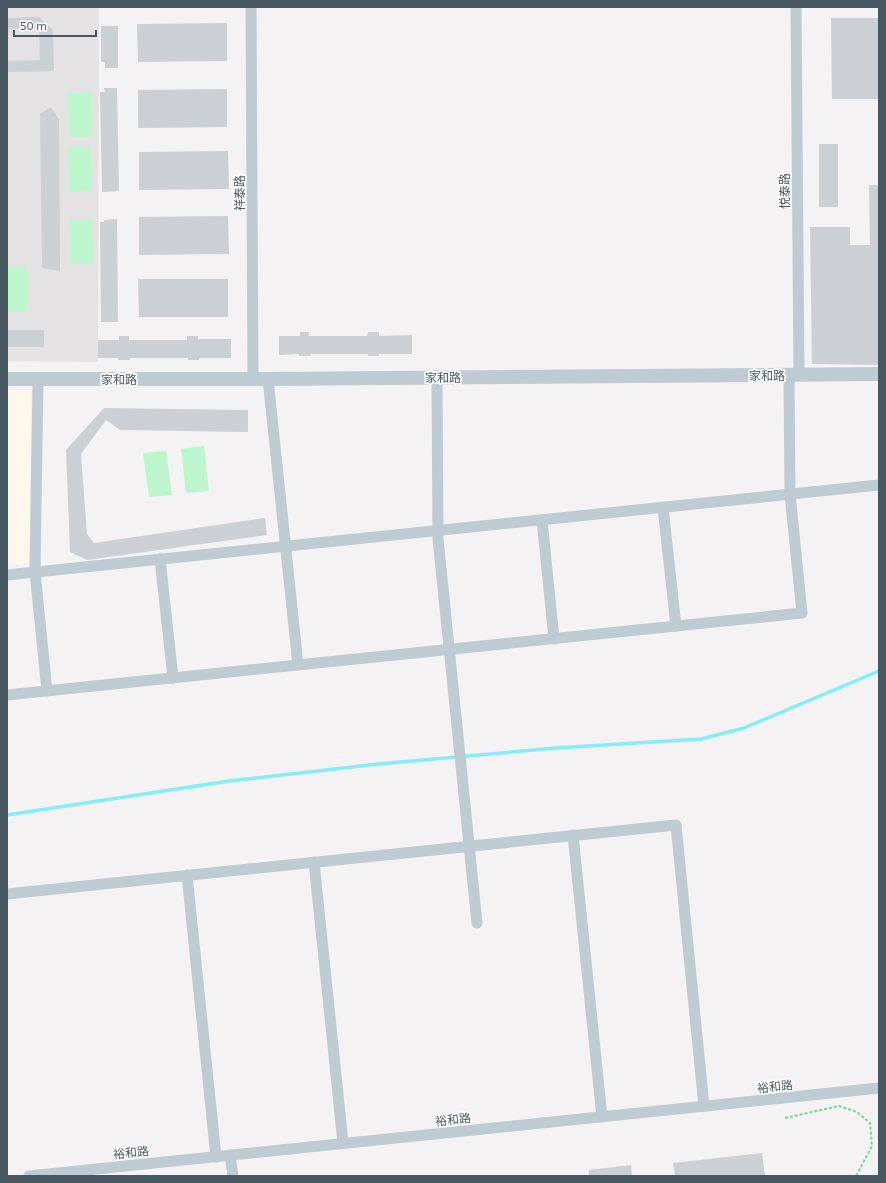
<svg xmlns="http://www.w3.org/2000/svg" width="886" height="1183" viewBox="0 0 886 1183" font-family="'Exo 2','Noto Sans SC',sans-serif">
	<style>
		.commercial { fill: #fef7eb }
		.education { fill: #e5e2e4 }
		.green { fill: #bdf5cc }
		.lines { fill: none; stroke-linecap: round; stroke-linejoin: round }
		.stream { stroke: #85edf7; stroke-width: 3.5 }
		.building { fill: #cbd0d5 }
		.path { stroke: #70d898; stroke-width: 2; stroke-dasharray: 3 2; stroke-linecap: butt }
		.minor { stroke: #becbd3; stroke-width: 11 }
		.tertiary { stroke: #becbd3; stroke-width: 14 }
		.labels { text-anchor: middle; dominant-baseline: central; stroke-width: 3.5; stroke-linejoin: round; paint-order: stroke }
		.street-label { font-size: 12px; fill: #475862; stroke: #fff }
	</style>
	<rect width="100%" height="100%" fill="#f4f2f2"/>
	<path class="commercial" d="M31,390L29,563L7,565V391Z"/>
	<path class="education" d="M7,7H99L98,362L7,361Z"/>
	<g class="green">
		<path d="M91,92L92,137H69L68,93Z"/>
		<path d="M68,147H91L92,191L69,192Z"/>
		<path d="M69,220H92L93,264H70Z"/>
		<path d="M7,267H27V311L7,312Z"/>
		<path d="M204,446L209,491L186,493L181,449Z"/>
		<path d="M166,451L172,495L149,497L143,453Z"/>
	</g>
	<g class="lines">
		<path class="stream" d="M7,815L229,781L378,764L556,748L701,739L744,728L879,671"/>
	</g>
	<g class="building">
		<path d="M39,17L53,30L54,71L7,72V61L40,60L39,28L7,29V18Z"/>
		<path d="M831,18H879V99H832Z"/>
		<path d="M227,23V61L138,62L137,24Z"/>
		<path d="M101,26H118V68H105V62H101Z"/>
		<path d="M104,88H117L119,191L102,192L100,92H105Z"/>
		<path d="M227,89V127L138,128V90Z"/>
		<path d="M51,107L59,120L60,271L42,268L40,114Z"/>
		<rect x="819" y="144" width="19" height="63"/>
		<path d="M228,151L229,189L139,190V152Z"/>
		<path d="M869,185H879V365L812,364L810,227H850V245H870Z"/>
		<path d="M228,216L229,254L139,255V217Z"/>
		<path d="M117,219L118,322H101L100,222H104V220Z"/>
		<path d="M138,279H228V317H139Z"/>
		<rect x="7" y="330" width="37" height="17"/>
		<path d="M300,332H309V336H367L368,332H379V336L412,335V354H379V356H368V354H310L311,356H299V354L279,355V336H300Z"/>
		<path d="M119,336H129V340H187V336H198V339H231V358H199V360H188V358H130V360H118V358H98V340H119Z"/>
		<path d="M104,408L248,410V432L120,430L106,420L81,454L87,534L94,543L265,518L267,535L87,560L70,552L66,450Z"/>
		<path d="M762,1153L765,1176H675L673,1163Z"/>
		<path d="M631,1165L632,1176H589V1170Z"/>
	</g>
	<g class="lines">
		<path class="path" d="M785,1118L839,1106L857,1112L870,1123L872,1146L856,1176"/>
		<g class="minor">
			<path d="M251,7L253,379"/>
			<path d="M796,7L799,374"/>
			<path d="M437,377L438,539L477,923"/>
			<path d="M38,379L35,572L47,691"/>
			<path d="M268,379L298,665"/>
			<path d="M663,508L676,626"/>
			<path d="M542,520L554,639"/>
			<path d="M160,559L173,678"/>
			<path d="M7,575L879,485"/>
			<path d="M7,695L802,613L790,494L789,374"/>
			<path d="M573,835L602,1117"/>
			<path d="M314,862L343,1143"/>
			<path d="M187,875L216,1157"/>
			<path d="M7,894L676,825L704,1106"/>
			<path d="M230,1155L233,1176"/>
			<path d="M29,1176L879,1088"/>
		</g>
		<path class="tertiary" d="M7,379H268L879,374"/>
	</g>
	<g class="labels">
		<g class="street-label">
			<text transform="translate(784 191) rotate(-90)">悦泰路</text>
			<text transform="translate(239 193) rotate(-90)">祥泰路</text>
			<text x="767" y="375">家和路</text>
			<text x="443" y="377">家和路</text>
			<text x="119" y="379">家和路</text>
			<text transform="translate(775 1086) rotate(-6)">裕和路</text>
			<text transform="translate(453 1119) rotate(-6)">裕和路</text>
			<text transform="translate(131 1152) rotate(-6)">裕和路</text>
		</g>
	</g>
	<rect width="886" height="1183" fill="none" stroke="#475862" stroke-width="16"/>
	<path d="M14 30v6h82v-6" fill="none" stroke="#475862" stroke-width="2"/>
	<text x="20" y="30" font-size="12" fill="#475862" stroke="#ffffff" stroke-width="3" paint-order="stroke">50 m</text>
</svg>
